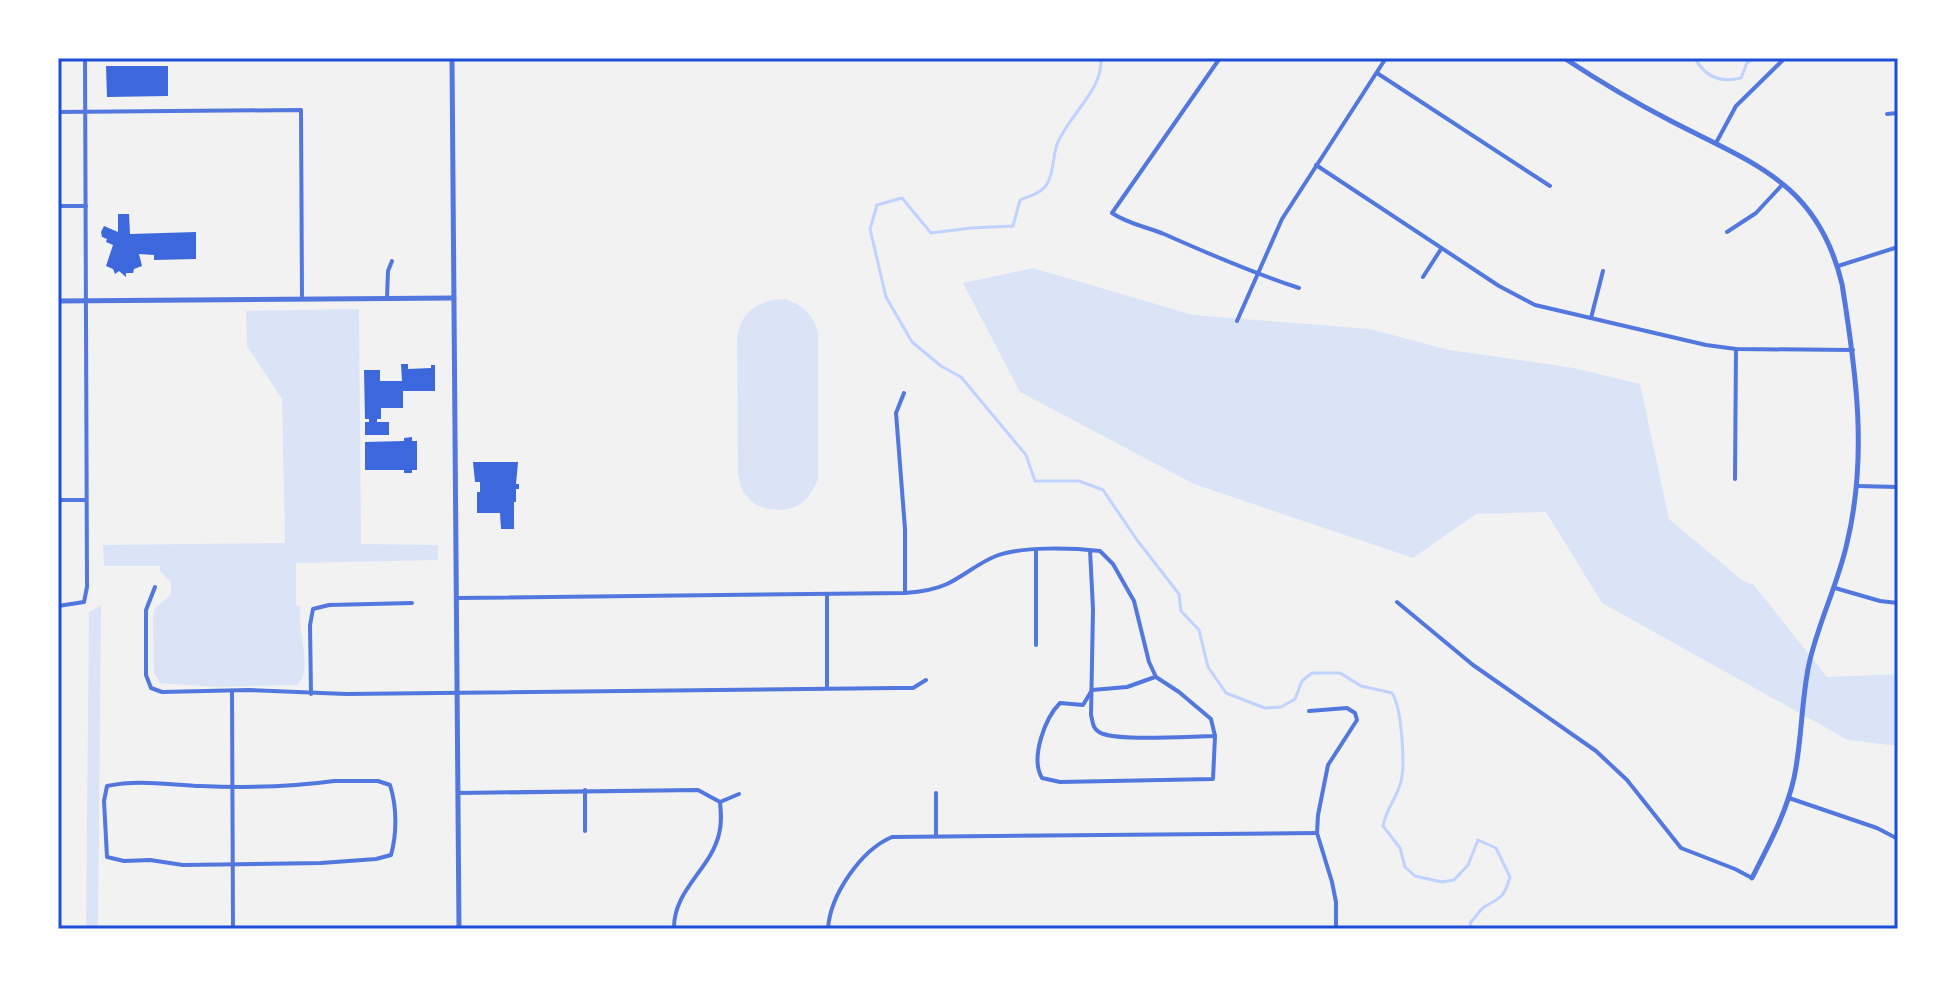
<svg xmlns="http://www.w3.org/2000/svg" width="1956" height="987" viewBox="0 0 1956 987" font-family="Karla,sans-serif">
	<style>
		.green { fill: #dbe4f7 }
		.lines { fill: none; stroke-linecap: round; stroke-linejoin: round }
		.stream { stroke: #bfd3fe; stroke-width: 3 }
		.building { fill: #3d67dc }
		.minor { stroke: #5277de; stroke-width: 4 }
		.tertiary { stroke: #5277de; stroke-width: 5 }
		.neatline { fill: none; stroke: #1d4ed8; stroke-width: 3 }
	</style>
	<rect width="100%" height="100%" fill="#f2f2f2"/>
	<g class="green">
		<path d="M1033,268L1193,315L1370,329L1449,350L1574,368L1640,384L1669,519L1742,580L1754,585L1827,677L1898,674V746L1848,740L1602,603L1546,512L1476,514L1413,558L1194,484L1020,392L963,283Z"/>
		<path d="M784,299C801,304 812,313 818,331V480C814,487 809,497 803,502C786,515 757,512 745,494C741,489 740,481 738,475L737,339C740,312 758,300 784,299Z"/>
		<path d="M359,309L361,544L438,545V560L296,563V605L301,607C295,627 315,670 297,685L215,687L160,683L154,673L153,616L155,608L171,595V582L160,571V566H104L103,545L285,543L282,399L247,346L246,311Z"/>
		<path d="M101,605L98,929H86L89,612Z"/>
	</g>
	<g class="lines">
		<g class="stream">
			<path d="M1101,58C1103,90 1070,114 1058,142C1052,155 1055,171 1047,184C1042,193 1029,196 1020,200L1013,226L971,228L931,233L902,198L877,205L870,229L886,297L912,342L941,366L961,377L1026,455L1035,481H1079L1103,490L1137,540L1179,594L1181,611L1199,630L1208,667L1226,693L1265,708L1281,707L1295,699L1302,681L1312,673H1340L1361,686L1392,693C1402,708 1406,769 1400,785C1395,800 1386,810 1383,826L1400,848L1405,867L1415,876L1442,882L1454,880L1468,865L1478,840L1496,848L1510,877C1504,898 1501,897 1484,907C1479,911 1474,919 1470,923L1472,929"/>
			<path d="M1695,58C1705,77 1721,83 1741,78L1747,63L1754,58"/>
		</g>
	</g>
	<g class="building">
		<path d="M106,66H168V96L107,97Z"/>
		<path d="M118,214H129L130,234L196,232V259L154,260V255L139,254L142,266L134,269L133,273H126V277L119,271L115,274L113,269L106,266L113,245L106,242L107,239L102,237L101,232L104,226L118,232Z"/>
		<path d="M401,364H408V369L431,368V365H435V391H403V408H381V419H377V422H389V435H365V422H369V419H365L364,370H380V381H402Z"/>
		<path d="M412,437V441H417V470H412V473H404V470H365V442L404,441V438Z"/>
		<path d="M473,462H518L516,484H519V489H516V502H514V529H501L500,513H477V492H480V482H475Z"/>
	</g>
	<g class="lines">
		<g class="minor">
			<path d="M1220,58L1112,213C1128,224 1147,227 1164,234C1209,254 1253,273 1299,288"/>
			<path d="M1377,73L1550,186"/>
			<path d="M58,112L301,110L302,298"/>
			<path d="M1887,114L1898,113"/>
			<path d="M1716,143L1736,106L1785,58"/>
			<path d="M1316,165L1499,286L1535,305L1706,345L1736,349L1853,350"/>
			<path d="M58,206H86"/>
			<path d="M1727,232L1756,213L1782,185"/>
			<path d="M1838,266L1898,247"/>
			<path d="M1423,277L1441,249"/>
			<path d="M387,298L388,271L392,261"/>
			<path d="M1591,318L1603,271"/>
			<path d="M1237,321L1282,219L1386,58"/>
			<path d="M904,393L896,413L905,529V593"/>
			<path d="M1735,479L1736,349"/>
			<path d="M1857,486L1898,487"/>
			<path d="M58,500H85"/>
			<path d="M1036,551V645"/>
			<path d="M155,587L146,610V675L151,688L162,692L249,690L346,694L896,688H913L926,680"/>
			<path d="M1835,588L1880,601L1898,603"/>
			<path d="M827,595V688"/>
			<path d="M456,598L905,593C920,592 934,590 947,584C964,576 978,563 996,556C1021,546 1073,548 1100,551L1113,564L1134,601L1149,662L1156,677L1179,692L1211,719L1215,736C1192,736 1114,742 1099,732C1092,728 1093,721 1091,715L1093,609L1090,550"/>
			<path d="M1397,602L1473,665L1596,751L1627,780L1681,848L1735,869L1752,878"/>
			<path d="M58,606L84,602L87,587L85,58"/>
			<path d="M1155,677L1127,687L1092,690L1083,705L1060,703C1045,718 1030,758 1042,778L1060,782L1213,779L1215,736"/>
			<path d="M232,691L233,929"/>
			<path d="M311,694L310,625L313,609L329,605L412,603"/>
			<path d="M1309,711L1347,708L1355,713L1357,720L1328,765L1318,815L1317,833L1332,882L1336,902V929"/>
			<path d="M334,781H378L390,785C397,807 397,833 391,855L376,859L321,863L183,865L150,860L124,861L107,857L104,801L107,786C139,779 170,785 201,786C245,788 291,787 334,781Z"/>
			<path d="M585,790V831"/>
			<path d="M458,793L698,790L720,802C721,813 722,823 719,834C711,869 673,890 674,929"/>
			<path d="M936,793V836"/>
			<path d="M1789,798L1877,828L1898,839"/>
			<path d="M720,802L739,794"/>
			<path d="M828,929C830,895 861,850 892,837L1317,833"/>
		</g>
		<g class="tertiary">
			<path d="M452,58L459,929"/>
			<path d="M1564,58C1599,81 1634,102 1671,121C1754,164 1818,183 1842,284C1856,371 1868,456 1847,543C1838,584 1818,623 1809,664C1801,702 1802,741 1794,778C1786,814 1768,846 1752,878"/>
			<path d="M58,301L454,298"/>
		</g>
	</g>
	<rect width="1956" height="987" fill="none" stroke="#ffffff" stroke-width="120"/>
	<rect x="60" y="60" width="1836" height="867" class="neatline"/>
</svg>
